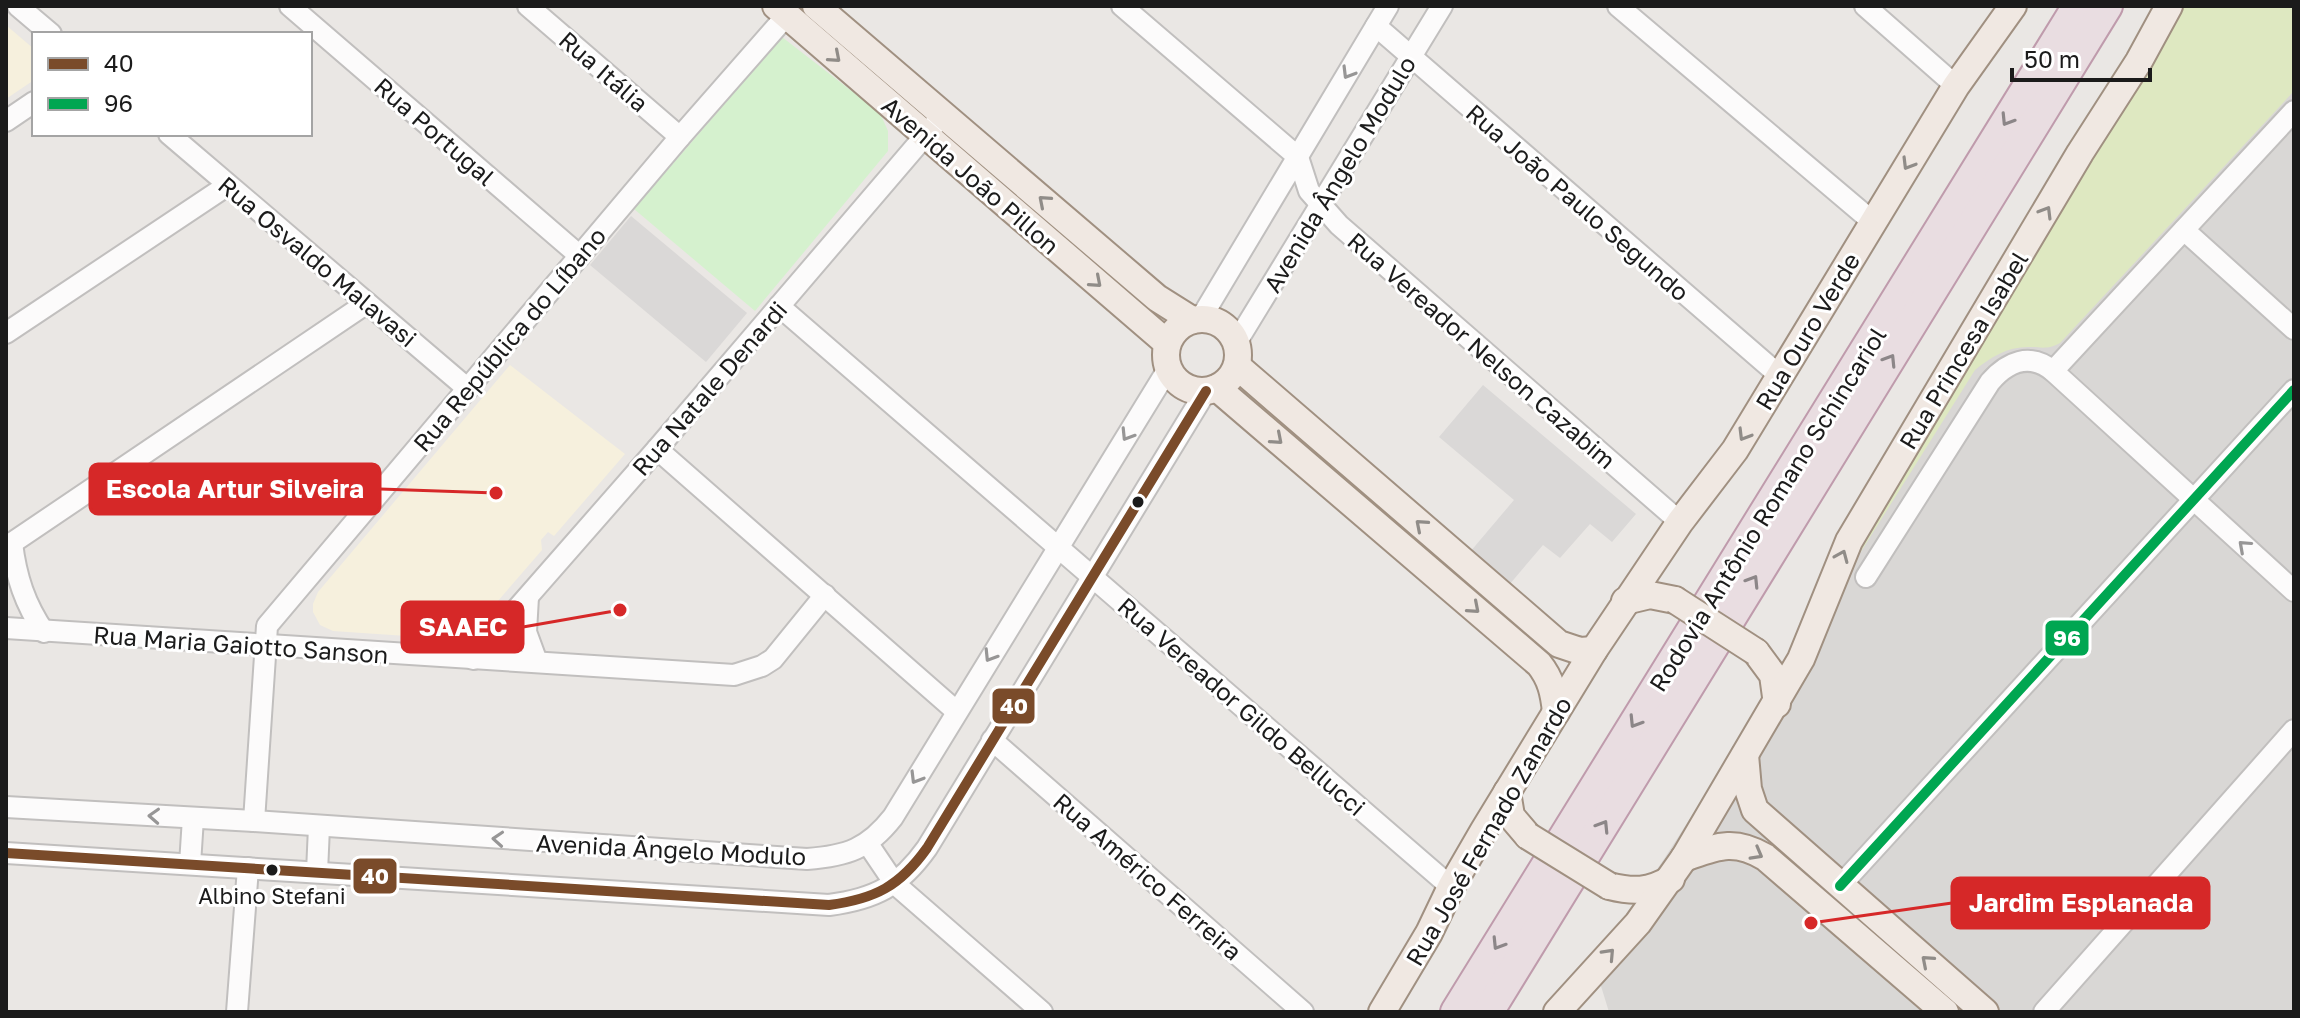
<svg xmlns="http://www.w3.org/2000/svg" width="2300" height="1018" viewBox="0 0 2300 1018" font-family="'Golos Text',sans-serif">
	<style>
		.residential { fill: #d9d7d5 }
		.education { fill: #f6f0dd }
		.grass { fill: #dee8c1 }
		.park { fill: #d5f1ce }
		.parking { fill: #dad8d7 }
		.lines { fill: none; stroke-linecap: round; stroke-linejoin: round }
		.minor-casing { stroke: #c1bfbe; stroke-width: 24 }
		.major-casing { stroke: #a09081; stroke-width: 30 }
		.highway-casing { stroke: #bf9bac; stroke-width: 34 }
		.minor { stroke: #fcfbfb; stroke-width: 20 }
		.major { stroke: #f0e8e2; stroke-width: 26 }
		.highway { stroke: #e9dde1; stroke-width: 30 }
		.major-bridge-casing { stroke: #a09081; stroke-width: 30; stroke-linecap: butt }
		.major-bridge { stroke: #f0e8e2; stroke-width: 26 }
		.bus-1-casing { stroke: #fff; stroke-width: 16 }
		.bus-2-casing { stroke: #fff; stroke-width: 16 }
		.bus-1 { stroke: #7a4b2a; stroke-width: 10 }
		.bus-2 { stroke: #00a651; stroke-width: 10 }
		.oneway { stroke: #908c88 }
		.oneway2 { stroke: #979696 }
		.oneway3 { stroke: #8c8688 }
		.bus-dot { fill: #1b1b1b; stroke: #fff; stroke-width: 3 }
		.labels { text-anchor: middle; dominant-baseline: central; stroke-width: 6; stroke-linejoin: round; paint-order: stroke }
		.bus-label { font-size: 22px; fill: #1b1b1b; stroke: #fff }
		.street-label { font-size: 24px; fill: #1b1b1b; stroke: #fff }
		.leader { fill: none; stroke: #d62828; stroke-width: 3 }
		.callout-dot { fill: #d62828; stroke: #fff; stroke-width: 3 }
		.callout { fill: #d62828; stroke: #d62828; stroke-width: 3 }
		.callout-label { font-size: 26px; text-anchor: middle; font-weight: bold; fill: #fff }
		.line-badge { stroke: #fff; stroke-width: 3 }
		.badge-label { font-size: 22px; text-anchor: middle; font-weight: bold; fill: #fff }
	</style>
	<rect width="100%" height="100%" fill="#eae7e4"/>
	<path class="residential" d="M2294,6V1012H1609L1592,957L1622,920L1664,859L1850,569L2131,93Z"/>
	<g class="education">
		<path d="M6,25L34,49V80L6,99Z"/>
		<path d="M510,365L625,454L554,536L548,532L541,540L542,550L485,616L455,634L436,638L333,631L320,625L313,612V604L318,592Z"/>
	</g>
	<path class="grass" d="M2179,6H2294V91L2060,343C2048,350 2041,347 2028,347C2007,347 1991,357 1975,370L1850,569L1858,547Z"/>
	<path class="park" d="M782,37L880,113L888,131V151L755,311L634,209Z"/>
	<g class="parking">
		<path d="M631,216L747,313L706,362L590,265Z"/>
		<path d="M1483,385L1636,514L1612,542L1590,524L1560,558L1543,545L1509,585L1470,552L1514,500L1439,437Z"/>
	</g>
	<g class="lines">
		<g class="minor-casing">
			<g id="minor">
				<path d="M18,6L51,34"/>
				<path d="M290,6L580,256"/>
				<path d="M528,6L680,137"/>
				<path d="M1122,6L1298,157L1309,191L1339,225L1680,522"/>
				<path d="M1618,6L1873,222"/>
				<path d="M1865,6L1956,86"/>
				<path d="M1376,26L1780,376"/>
				<path d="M6,121L34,102"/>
				<path d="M169,134L468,389"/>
				<path d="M2184,230L2294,329"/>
				<path d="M779,306L1451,887"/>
				<path d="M1201,318L1388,6"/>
				<path d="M6,333L228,185"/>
				<path d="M1236,343L1442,6"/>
				<path d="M2053,371L2294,111"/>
				<path d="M657,449L956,711"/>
				<path d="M12,543C16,577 25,604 44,632"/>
				<path d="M6,547L367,303"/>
				<path d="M1866,577L1990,382C2007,362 2030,352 2053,371L2294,591"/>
				<path d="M528,597L526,632L537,662"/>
				<path d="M6,628L734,675L762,666L773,659L825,595"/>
				<path d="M473,659L657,449L935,124"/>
				<path d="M992,740L1303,1012"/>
				<path d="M6,807L254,821L807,859C847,856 868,849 893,817L1168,369"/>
				<path d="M254,821L267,626L680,137L787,15"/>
				<path d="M868,844L895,884L1042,1012"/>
				<path d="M6,853L829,905C875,899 900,886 927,848L1206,391"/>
				<path d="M190,864L193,818"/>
				<path d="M317,872L319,827"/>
				<path d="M1840,886L2294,390"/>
				<path d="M237,1012L248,868"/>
				<path d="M2044,1012L2294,730"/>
			</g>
		</g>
		<g class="major-casing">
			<g id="major">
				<path d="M776,6L1167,343"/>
				<path d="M816,6L1157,298L1192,320"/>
				<circle cx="1202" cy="355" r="36"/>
				<path d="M1237,366L1559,644L1580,651L1594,650"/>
				<path d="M1217,388L1539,664C1551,679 1554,693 1556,712"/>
				<path d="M1625,601L1650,595L1675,600"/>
				<path d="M1756,652L1773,675L1777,704"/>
				<path d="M1745,755L1748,789L1755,810L1985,1012"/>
				<path d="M1507,792L1511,816L1528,836"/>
				<path d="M1684,858C1716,847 1733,838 1765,857L1945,1012"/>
				<path d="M1609,886C1633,892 1649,892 1671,879"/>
				<path d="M1382,1012L1429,933L1451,887L1484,830L1594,650L1680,522L1735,450L1956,86L2013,6"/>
				<path d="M1557,1012L1638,923L1684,858L1801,659L1849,541L2080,153L2139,61L2169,6"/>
			</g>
		</g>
		<g class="highway-casing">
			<g id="highway">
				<path d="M1456,1012L2078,6"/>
				<path d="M1488,1012L2107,6"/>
			</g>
		</g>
		<use href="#minor" class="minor"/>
		<use href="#major" class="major"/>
		<use href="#highway" class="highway"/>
		<g class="major-bridge-casing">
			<g id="major-bridge">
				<path d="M1675,600L1756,652"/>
				<path d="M1528,836L1609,886"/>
			</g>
		</g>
		<use href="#major-bridge" class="major-bridge"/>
		<g class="bus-1-casing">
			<path id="bus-1" d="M6,853L829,905C875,899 900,886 927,848L1206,391"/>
		</g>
		<g class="bus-2-casing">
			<path id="bus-2" d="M1840,886L2294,390"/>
		</g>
		<use href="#bus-1" class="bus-1"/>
		<use href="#bus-2" class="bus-2"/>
	</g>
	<defs><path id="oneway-chevron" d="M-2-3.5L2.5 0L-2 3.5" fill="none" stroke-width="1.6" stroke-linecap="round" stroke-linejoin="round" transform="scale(2)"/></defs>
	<g class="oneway">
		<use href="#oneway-chevron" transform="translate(835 57) rotate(41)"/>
		<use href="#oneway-chevron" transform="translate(1908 164) rotate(121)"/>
		<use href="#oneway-chevron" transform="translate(1044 201) rotate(-139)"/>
		<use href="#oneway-chevron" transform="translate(2046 212) rotate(-59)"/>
		<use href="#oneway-chevron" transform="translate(1096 282) rotate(41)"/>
		<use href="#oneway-chevron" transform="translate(1744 435) rotate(121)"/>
		<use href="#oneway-chevron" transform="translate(1277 439) rotate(41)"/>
		<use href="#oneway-chevron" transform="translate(1421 525) rotate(-139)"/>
		<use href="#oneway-chevron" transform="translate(1842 556) rotate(-67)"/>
		<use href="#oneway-chevron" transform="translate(1474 608) rotate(41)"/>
		<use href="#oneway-chevron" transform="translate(1757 854) rotate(29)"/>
		<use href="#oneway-chevron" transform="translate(1609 954) rotate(-47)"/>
		<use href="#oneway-chevron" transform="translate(1927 961) rotate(-139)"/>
	</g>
	<g class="oneway2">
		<use href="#oneway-chevron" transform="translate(1348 73) rotate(121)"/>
		<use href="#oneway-chevron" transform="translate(1127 435) rotate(122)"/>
		<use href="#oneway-chevron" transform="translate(2244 546) rotate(-138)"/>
		<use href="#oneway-chevron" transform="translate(990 656) rotate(122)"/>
		<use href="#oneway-chevron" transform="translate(916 778) rotate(121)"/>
		<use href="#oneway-chevron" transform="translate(154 816) rotate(-177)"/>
		<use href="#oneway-chevron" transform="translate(498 839) rotate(-176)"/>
	</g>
	<g class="oneway3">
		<use href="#oneway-chevron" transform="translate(2007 120) rotate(122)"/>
		<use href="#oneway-chevron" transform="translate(1890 360) rotate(-58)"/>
		<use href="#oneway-chevron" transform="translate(1753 581) rotate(-58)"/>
		<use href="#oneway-chevron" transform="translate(1635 722) rotate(122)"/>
		<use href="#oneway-chevron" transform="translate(1603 826) rotate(-58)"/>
		<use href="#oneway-chevron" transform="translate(1498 944) rotate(122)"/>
	</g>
	<g class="bus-dot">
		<circle cx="1138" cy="502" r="7"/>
		<circle cx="272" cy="870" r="7"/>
	</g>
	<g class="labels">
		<g class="bus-label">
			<text x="272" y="895">Albino Stefani</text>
		</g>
		<g class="street-label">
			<text transform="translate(604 71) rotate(41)">Rua Itália</text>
			<text transform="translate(435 131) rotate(41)">Rua Portugal</text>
			<text transform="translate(1339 174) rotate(-59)">Avenida Ângelo Modulo</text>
			<text transform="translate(971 175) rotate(41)">Avenida João Pillon</text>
			<text transform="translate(1578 202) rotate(41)">Rua João Paulo Segundo</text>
			<text transform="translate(318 261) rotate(40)">Rua Osvaldo Malavasi</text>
			<text transform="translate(1807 331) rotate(-59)">Rua Ouro Verde</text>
			<text transform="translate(509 339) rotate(-50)">Rua República do Líbano</text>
			<text transform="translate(1482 350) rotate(41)">Rua Vereador Nelson Cazabim</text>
			<text transform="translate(1963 350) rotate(-59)">Rua Princesa Isabel</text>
			<text transform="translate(709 388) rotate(-49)">Rua Natale Denardi</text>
			<text transform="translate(1767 509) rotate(-58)">Rodovia Antônio Romano Schincariol</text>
			<text transform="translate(241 644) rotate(4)">Rua Maria Gaiotto Sanson</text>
			<text transform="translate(1242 706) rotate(41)">Rua Vereador Gildo Bellucci</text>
			<text transform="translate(1488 831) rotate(-60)">Rua José Fernado Zanardo</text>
			<text transform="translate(671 849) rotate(3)">Avenida Ângelo Modulo</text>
			<text transform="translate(1148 876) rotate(41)">Rua Américo Ferreira</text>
		</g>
	</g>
	<path class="leader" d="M496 493L380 489M620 610L523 627M1811 923L1952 903"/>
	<g class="callout-dot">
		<circle cx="496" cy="493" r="8"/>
		<circle cx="620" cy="610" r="8"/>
		<circle cx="1811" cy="923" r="8"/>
	</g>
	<g class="callout">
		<rect x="90" y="464" width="290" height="50" rx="8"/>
		<rect x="402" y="602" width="121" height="50" rx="8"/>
		<rect x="1952" y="878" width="257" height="50" rx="8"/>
	</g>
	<g class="callout-label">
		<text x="235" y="498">Escola Artur Silveira</text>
		<text x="463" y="636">SAAEC</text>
		<text x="2081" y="912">Jardim Esplanada</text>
	</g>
	<g class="line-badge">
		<rect x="2044" y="619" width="46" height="38" rx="8" fill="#00a651"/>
		<rect x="991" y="687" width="45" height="38" rx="8" fill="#7a4b2a"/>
		<rect x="352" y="857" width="46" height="38" rx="8" fill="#7a4b2a"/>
	</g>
	<g class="badge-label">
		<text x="2067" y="646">96</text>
		<text x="1014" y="714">40</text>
		<text x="375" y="884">40</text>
	</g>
	<rect width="2300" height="1018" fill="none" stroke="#1b1b1b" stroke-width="16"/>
	<rect x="32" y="32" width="280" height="104" fill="#ffffff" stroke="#a4a4a4" stroke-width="2"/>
	<rect x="48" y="58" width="40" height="12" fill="#7a4b2a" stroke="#a4a4a4" stroke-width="2"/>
	<text x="104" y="72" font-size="24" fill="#1b1b1b">40</text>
	<rect x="48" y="98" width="40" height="12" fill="#00a651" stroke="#a4a4a4" stroke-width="2"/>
	<text x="104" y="112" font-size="24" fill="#1b1b1b">96</text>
	<path d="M2012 68v12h138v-12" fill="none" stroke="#1b1b1b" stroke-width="4"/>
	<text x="2024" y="68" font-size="24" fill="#1b1b1b" stroke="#ffffff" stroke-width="6" paint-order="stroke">50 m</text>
</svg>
